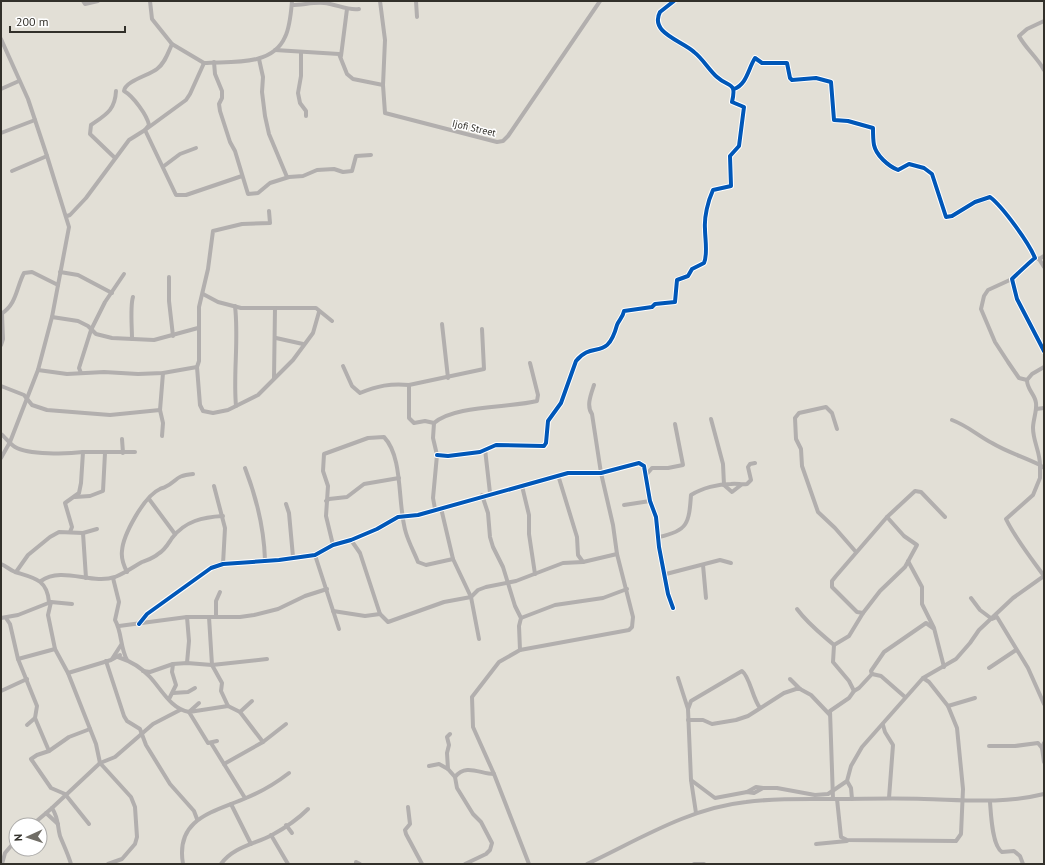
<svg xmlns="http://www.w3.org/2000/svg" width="1045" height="865" viewBox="0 0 1045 865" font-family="'PT Sans',sans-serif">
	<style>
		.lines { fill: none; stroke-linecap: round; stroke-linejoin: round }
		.street { stroke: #b2afae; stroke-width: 4 }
		.cycleway-casing { stroke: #fff; stroke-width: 6 }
		.cycleway { stroke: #0057b8; stroke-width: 4 }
		.labels { text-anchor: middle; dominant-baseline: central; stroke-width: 3; stroke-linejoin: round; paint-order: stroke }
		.street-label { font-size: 10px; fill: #32302a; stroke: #fff }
	</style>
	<rect width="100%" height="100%" fill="#e2dfd6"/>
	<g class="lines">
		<g class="street">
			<path d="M83,1L85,4L98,1"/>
			<path d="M150,1L152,19L172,44L204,63"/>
			<path d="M380,1L385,40L383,85L385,113L497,142L503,141L508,136L600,1"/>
			<path d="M416,1L417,17"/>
			<path d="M292,5C302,5 314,2 324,3C336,4 348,11 359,9"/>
			<path d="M1044,21L1027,29L1019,36C1026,49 1037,57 1044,70"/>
			<path d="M1,39L28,99L47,156L69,227L52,317L38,370L10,442L1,458"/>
			<path d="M172,44C168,53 165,63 157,69C150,75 125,81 124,91C133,96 147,115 149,125L145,130L176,195H186L242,176"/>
			<path d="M275,50L339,54L347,74L353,79L383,85"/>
			<path d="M301,53V76L298,93L300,103L306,111V116"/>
			<path d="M341,56L347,9"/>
			<path d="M259,59L263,77L262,92L265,116L269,134L287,177"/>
			<path d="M214,62L215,74L222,91V98L219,104L220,111L230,142L235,151L248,194L258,193L270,183L289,177L303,176L317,170L334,169L343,172L352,171L356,156L371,155"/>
			<path d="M1,89L19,81"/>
			<path d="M734,89C747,84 748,69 755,58L762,63H787L790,78L792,80L816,78L831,82L834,120L848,121L873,128C873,134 873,140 874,145C876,155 888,166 898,170L909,164L924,168L932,174L946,217L952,216L975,202L990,197C1003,207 1029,243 1035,258C1033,259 1014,277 1012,279L1017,299L1044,351"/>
			<path d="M1,133L35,120"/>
			<path d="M115,158L90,134L91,125C105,115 115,111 116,91"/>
			<path d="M164,166L180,154L196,148"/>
			<path d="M12,171L47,156"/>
			<path d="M269,211L270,223L242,224L213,231L208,269L199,307V361L197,367L200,405L203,411L213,413L228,410L258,395L293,360L313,333L319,312"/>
			<path d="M67,216L70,215L86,198L129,140L145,130L186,100L190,94L204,63C230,61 272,67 285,37C290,27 291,13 292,1"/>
			<path d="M1035,258L1039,259L1044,256"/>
			<path d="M1039,259L1044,267"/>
			<path d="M60,272L78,275L112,293"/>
			<path d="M169,277V301L173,336"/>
			<path d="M1012,279L988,290L984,296L981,309L995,342L1008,362L1019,378L1027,380"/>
			<path d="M203,294L218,302L241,308H316L332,321"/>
			<path d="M235,306C239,340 233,373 236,406"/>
			<path d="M1,314C17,304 16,288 24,273L32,272L58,285"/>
			<path d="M52,317L78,321L88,326L96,334L112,338L154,340L198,328"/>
			<path d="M442,324L448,378"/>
			<path d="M276,338L303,344"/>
			<path d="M132,339C132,327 130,306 133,297"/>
			<path d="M1,345L3,339L2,314"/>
			<path d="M343,366L352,386L360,393C377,386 391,383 409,385"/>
			<path d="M1044,367L1032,374L1027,380C1027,390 1035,394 1036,403C1037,411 1033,420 1033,428C1033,441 1040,452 1040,465L1044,468"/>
			<path d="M38,370L67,374L104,372L138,374L163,373L197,367"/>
			<path d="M81,373L79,368L91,330L105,302L124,274"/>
			<path d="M274,378L275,308"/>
			<path d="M1,386L24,395L32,405L47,410L110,415L160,410"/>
			<path d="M1036,409L1044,408"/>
			<path d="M711,419L723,464L724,485"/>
			<path d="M952,420C968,426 977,435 992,443C1007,452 1024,457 1040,465V478L1033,495L1006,519C1015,538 1031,558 1044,576"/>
			<path d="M434,423L425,421L414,423L409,418V385L484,369L482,329"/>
			<path d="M837,429L832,413L826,407L799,413L795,418L796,439L801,449L802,466L818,512L835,528L856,552"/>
			<path d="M1,434C5,437 10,444 15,447C28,455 68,454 83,452L81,483L79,493L65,503L72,527L70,532"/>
			<path d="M162,436L163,423L160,410L163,373"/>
			<path d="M122,439L123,453"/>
			<path d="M485,449L490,493"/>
			<path d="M83,452H135"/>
			<path d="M437,455L448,456L480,452L496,445L544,446L546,443L548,421L561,403L576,361C593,340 607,362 617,325C619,320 623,317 624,311L652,307L655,304L675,302L677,280L688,276L692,269L704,263C708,254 705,239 705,229C704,217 708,201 713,190L731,186L730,156L739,146L744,107L732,102C737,81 729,88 717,77C709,70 703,59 694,52C683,41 649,33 660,12L674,1"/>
			<path d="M245,468C257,499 264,527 265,560"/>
			<path d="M558,475L577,537L578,555L583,562"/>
			<path d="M646,475L652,468H668L683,465L675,424"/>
			<path d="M724,485L732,492L741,485"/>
			<path d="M214,486L225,528L223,564"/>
			<path d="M522,486L529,515V534L535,574"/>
			<path d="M482,495L488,513L490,537L493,547L503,567L515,606L521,618L519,626L520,650"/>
			<path d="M75,497L90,496L103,491L105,453"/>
			<path d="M149,499L175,534"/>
			<path d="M326,501L329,499L347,497L364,484L399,478"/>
			<path d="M286,504L289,513L293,557"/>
			<path d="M624,505L650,501"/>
			<path d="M441,508L453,559L471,597L479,639"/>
			<path d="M435,509L433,498L437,455L433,438L434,423C454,405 509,408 537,401L538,395L530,363"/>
			<path d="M83,533L86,578"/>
			<path d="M659,537C688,531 689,523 691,495C702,488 718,484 731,484C736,483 742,485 747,484L751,480L748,467L750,464L755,463"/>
			<path d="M351,540L360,553L380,614L388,622L444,602L471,597L478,590L486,587L516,581L563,563L583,562L617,554"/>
			<path d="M333,545L326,516L328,486L323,471L324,454L368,438L384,437C404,458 397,505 406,533C409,543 414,552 418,562L426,565L453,559"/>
			<path d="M315,555L339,629"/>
			<path d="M908,561L922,587V604L934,628L944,667"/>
			<path d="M1,564C6,566 10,570 15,572C34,578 47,579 49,602H51L48,615L55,649L68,673L96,744L100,763L131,797L135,807L137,837L135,844L122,859L108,864"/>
			<path d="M703,565L706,598"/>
			<path d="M16,572L28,555L50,537L59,532L83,533L97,529"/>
			<path d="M127,572C124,566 121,558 122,551C123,535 144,496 160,489C161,488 164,488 165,487C179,480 174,476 193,474"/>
			<path d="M666,574L720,560L731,563"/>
			<path d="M113,578L119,602L115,620C122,632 120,647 127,660"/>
			<path d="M41,581C62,566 92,585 115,577C125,573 133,567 142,562C147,560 154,558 158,554C165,550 168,544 172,538C185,521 203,517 223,516"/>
			<path d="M971,598L980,610L992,619L997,617L1028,668L1044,704"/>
			<path d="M797,609C808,624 820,633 834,645"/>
			<path d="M333,611L365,616L380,614"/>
			<path d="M863,613L857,612L832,587V581L836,576L887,517L915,491L921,492L945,517"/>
			<path d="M216,616V601L220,592"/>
			<path d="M187,617L189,641L187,663"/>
			<path d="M209,617L212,665L222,683L221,691L228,706"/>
			<path d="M1,618L18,615L51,602L72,604"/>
			<path d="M6,618L10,624L18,659L37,706L35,718L27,725"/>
			<path d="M521,618L555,605L603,598L627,589"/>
			<path d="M139,624L147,614L211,568L223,564L279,560L315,555L333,545L351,540L377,529L398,517L418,515L568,473H601L639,463L644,466L650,501L656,517L659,547L668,594L673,608"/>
			<path d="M119,626L187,617H240L254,615L278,609L305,596L327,589"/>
			<path d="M834,645L849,636L863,613L880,591L905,567L917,545L904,536L887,517"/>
			<path d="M834,645L833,662L849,681L854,691"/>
			<path d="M118,657C130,661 142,668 150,677C162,690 171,709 189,712L199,703"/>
			<path d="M18,659L55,649"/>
			<path d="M112,659L121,645"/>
			<path d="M106,661L124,716L127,721L140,729L146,745L170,784L194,811L197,819"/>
			<path d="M989,668L1016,650"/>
			<path d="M143,671L150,672L173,664L187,663L212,665L267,659"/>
			<path d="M68,673L111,660L120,655"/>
			<path d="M872,674L871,671L884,652L926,623L933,628"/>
			<path d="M678,678L688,709L691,780L696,813"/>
			<path d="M790,679L800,689"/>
			<path d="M1,691L27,679"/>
			<path d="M173,693L188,692L195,688"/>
			<path d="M169,699L176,685L172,672L173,664"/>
			<path d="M948,706L975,698"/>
			<path d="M688,709L691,701L742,671C750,677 752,697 760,708"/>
			<path d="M240,712L252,701"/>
			<path d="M35,718L49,751"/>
			<path d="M688,720H703L712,724L736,720L748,716L784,693L796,689H800L811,695L830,715"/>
			<path d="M883,725L885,732L893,745L889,798"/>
			<path d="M217,741L208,743L189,712L228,706L240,712L263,742"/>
			<path d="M211,743L245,798"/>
			<path d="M1044,743L1042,748L1044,762"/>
			<path d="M989,746H1015L1038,743L1042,748"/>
			<path d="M224,764L263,742L286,724"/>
			<path d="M429,766L439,764L448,769L455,777L457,788L473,814L481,822L492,843L490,850L486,854L465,864"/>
			<path d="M448,769L447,753L449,745L447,737L450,734"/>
			<path d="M455,777C466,763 480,774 494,774"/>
			<path d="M691,780L715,798L747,792L754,793L763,788H777L815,795L828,794L847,781L851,766L862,747L923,678L956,659L970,643L979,630L1013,598L1044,576"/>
			<path d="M847,781L851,788L852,799"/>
			<path d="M747,792L756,787L763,788"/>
			<path d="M833,799L830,711L849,698L854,691L859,688L872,674L881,676L905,697"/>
			<path d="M837,799L841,837L847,840L956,841L961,834L963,789L957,728L948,706L929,682L923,678"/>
			<path d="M990,802C991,814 992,846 1002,852L1014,851L1020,856L1023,864"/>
			<path d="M231,804L251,844"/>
			<path d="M408,807L410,824L405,830L406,834L422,864"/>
			<path d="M52,808C59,819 57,825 60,836C64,846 68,854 71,864"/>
			<path d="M46,813L58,824"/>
			<path d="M89,824L65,794L51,788L31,759L37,755L49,751L69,737L90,729"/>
			<path d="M32,825L52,808L100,763L115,757L153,724L180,710"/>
			<path d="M286,825L292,833"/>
			<path d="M271,835L288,864"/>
			<path d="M816,844L847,841"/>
			<path d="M2,864L5,853L16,840"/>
			<path d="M183,864C175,818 214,812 246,798C261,792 276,783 289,773"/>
			<path d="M221,864C233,847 255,844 272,835C285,828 298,819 308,809"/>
			<path d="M356,864V862L360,864"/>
			<path d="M529,864L494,774L473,727L472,697L499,662L520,650L629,630L632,627L633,617L617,554L613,525L601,473L592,414C586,406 591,394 594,385"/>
			<path d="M587,864C638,840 689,808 746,802C775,798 804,799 834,799C864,799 894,798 924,799C965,800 1004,804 1044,794"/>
			<path d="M694,864H704"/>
		</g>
		<g class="cycleway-casing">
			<g id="cycleway">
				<path d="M734,89C747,84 748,69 755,58L762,63H787L790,78L792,80L816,78L831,82L834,120L848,121L873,128C873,134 873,140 874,145C876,155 888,166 898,170L909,164L924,168L932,174L946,217L952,216L975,202L990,197C1003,207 1029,243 1035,258C1033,259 1014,277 1012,279L1017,299L1044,351"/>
				<path d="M437,455L448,456L480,452L496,445L544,446L546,443L548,421L561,403L576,361C593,340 607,362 617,325C619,320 623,317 624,311L652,307L655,304L675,302L677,280L688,276L692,269L704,263C708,254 705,239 705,229C704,217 708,201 713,190L731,186L730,156L739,146L744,107L732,102C737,81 729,88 717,77C709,70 703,59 694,52C683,41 649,33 660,12L674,1"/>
				<path d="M139,624L147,614L211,568L223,564L279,560L315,555L333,545L351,540L377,529L398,517L418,515L568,473H601L639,463L644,466L650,501L656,517L659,547L668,594L673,608"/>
			</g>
		</g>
		<use href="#cycleway" class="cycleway"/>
	</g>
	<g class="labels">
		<g class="street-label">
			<text transform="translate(474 128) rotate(13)">Ijofi Street</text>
		</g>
	</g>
	<rect width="1045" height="865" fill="none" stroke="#32302a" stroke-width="4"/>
	<g transform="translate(28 837) rotate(267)"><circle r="19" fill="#ffffff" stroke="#adacaa"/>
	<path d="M0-3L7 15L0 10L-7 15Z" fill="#706d66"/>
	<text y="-6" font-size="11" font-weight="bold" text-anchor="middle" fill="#32302a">N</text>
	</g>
	<path d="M10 26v6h115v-6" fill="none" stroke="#32302a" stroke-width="2"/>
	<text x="16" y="26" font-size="12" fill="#32302a" stroke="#ffffff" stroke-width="3" paint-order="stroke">200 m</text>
</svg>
